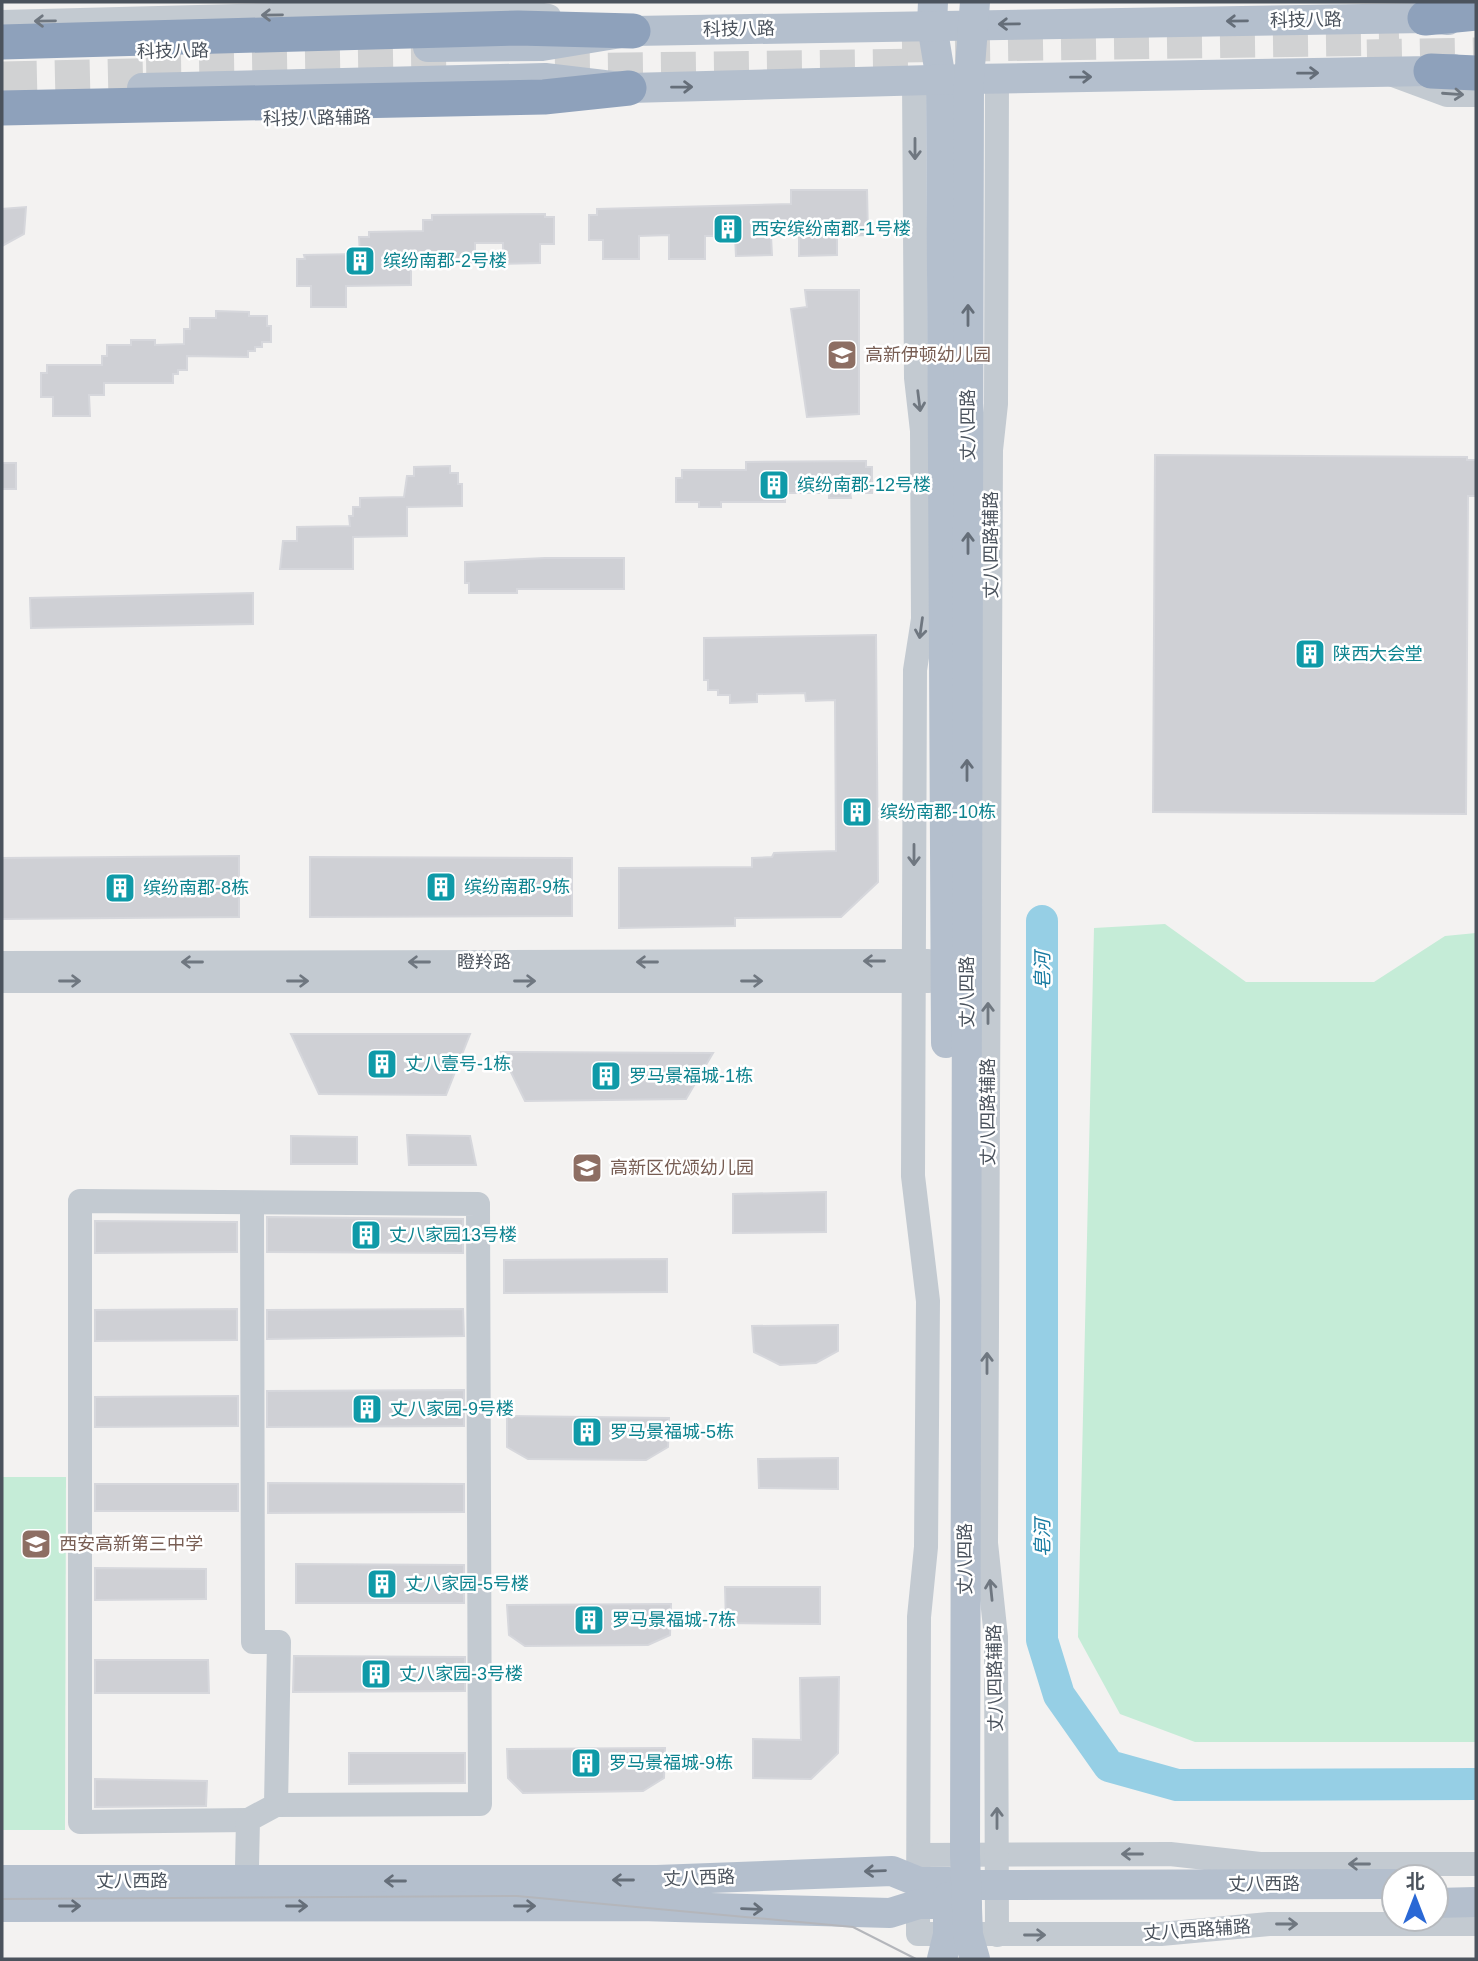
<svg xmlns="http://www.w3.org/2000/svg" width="1478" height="1961" viewBox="0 0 1478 1961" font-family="Helvetica,'Noto Sans SC',sans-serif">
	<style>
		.green { fill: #c5ecd7 }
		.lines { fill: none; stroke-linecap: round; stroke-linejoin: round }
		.river { stroke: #96cfe5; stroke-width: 32 }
		.building { fill: #cfd0d5; stroke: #d6d7dc; stroke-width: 2 }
		.highway-tunnel { stroke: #d1d2d3; stroke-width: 35; stroke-dasharray: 35 18; stroke-linecap: butt }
		.minor { stroke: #c3cad1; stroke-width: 24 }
		.major { stroke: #b4bfcd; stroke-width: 30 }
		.highway { stroke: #8ea1bb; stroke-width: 35 }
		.tram { stroke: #b4b6bb; stroke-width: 2 }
		.oneway { stroke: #6f7780 }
		.oneway2 { stroke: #656e79 }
		.labels { text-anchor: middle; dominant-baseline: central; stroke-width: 5; stroke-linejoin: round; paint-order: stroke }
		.street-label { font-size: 18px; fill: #4b535d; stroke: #fff }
		.culture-label { font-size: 18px; fill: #0d838f; stroke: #fff; text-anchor: start }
		.education-label { font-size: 18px; fill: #785e54; stroke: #fff; text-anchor: start }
		.water-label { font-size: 19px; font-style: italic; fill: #197ba1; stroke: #fff }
	</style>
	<rect width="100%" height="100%" fill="#f3f2f1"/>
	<g class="green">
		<path d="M1165,924L1246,982H1374L1445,936L1476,933V1742H1195L1120,1714L1078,1637L1094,928Z"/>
		<path d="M2,1477H66L65,1830H2Z"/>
	</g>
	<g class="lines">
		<path class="river" d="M1042,921V1640L1059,1695L1109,1766L1177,1785L1476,1784"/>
	</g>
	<g class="building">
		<path d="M791,190H867L868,235L837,236V255L799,256V235L771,236L772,255L736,256L735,236H705V259H669V235L639,236V259H603V240H589V215H597V209L791,204Z"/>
		<path d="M26,207L24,234L2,246V209Z"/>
		<path d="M545,214V217H554V244H540V263L503,264V243H475V264H411V285L346,286V307H311V286H297V259H305L304,255L360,254L359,237H369V232L423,231V220H432V215Z"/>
		<path d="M805,290H859V414L807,417L791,309L807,307Z"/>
		<path d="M216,311L249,312V316H267V326H271V342H262V347H255V351H248V357L187,356V370H178V374H173V383H104V395H89L90,416H53V397H41V373H47V365H102V356H107V345H131V340H155V345L184,344V329H190V318H216Z"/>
		<path d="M1155,455L1467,457V460H1476V496H1468L1466,814L1153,812Z"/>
		<path d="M866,461V467H872V493H850L851,498H829V493H785V502H721V507H699V502H676V478H682V470H746V462Z"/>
		<rect x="2" y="463" width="14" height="26"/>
		<path d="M450,466V473H458V484H462V506L407,507V536L353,537V569H280L283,541H297V527L350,526L349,516H353V507H360V498L404,497L407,476H414V467Z"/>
		<path d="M545,558H624V589H517V593H469V583H465V562Z"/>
		<path d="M253,593V624L31,628L30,598Z"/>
		<path d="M876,635L878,882L841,917L735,918V926L619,928V868L752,867V858L772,857L774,853L836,851L835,700L806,701L805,693L757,694V702L730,703V695H718V690H708V680H704V638Z"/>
		<path d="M239,856V917L2,919V858Z"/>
		<path d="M310,857L572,858V916L310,917Z"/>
		<path d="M291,1034H470L446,1095L319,1094Z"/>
		<path d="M501,1052L713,1053L686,1099L525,1101Z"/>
		<path d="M407,1135L470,1136L476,1165H409Z"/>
		<path d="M291,1136L357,1137V1164H291Z"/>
		<path d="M826,1192V1232L733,1233V1194Z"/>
		<path d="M267,1217L463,1219V1253L267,1252Z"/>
		<path d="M95,1221L237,1222V1252L95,1253Z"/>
		<path d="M667,1259V1292L504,1293V1260Z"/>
		<path d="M237,1309V1340L95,1341V1310Z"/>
		<path d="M463,1309L464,1336L267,1339V1310Z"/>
		<path d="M838,1325V1351L816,1363L780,1365L754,1352L752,1326Z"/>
		<path d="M464,1390V1426L267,1427V1391Z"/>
		<path d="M238,1396V1426L95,1427V1397Z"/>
		<path d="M507,1416L669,1418L668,1447L646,1460L528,1459L507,1447Z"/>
		<path d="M838,1458V1489L759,1488L758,1459Z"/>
		<path d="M268,1483L464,1484V1512L268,1513Z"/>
		<rect x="95" y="1484" width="143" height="27"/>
		<path d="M296,1564L464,1565V1603H296Z"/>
		<path d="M95,1568L206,1569V1599L95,1600Z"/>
		<path d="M725,1587H820V1624L726,1623Z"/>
		<path d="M671,1604L670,1635L648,1645L525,1646L509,1635L507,1605Z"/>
		<path d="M294,1656L465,1657V1691L293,1692Z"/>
		<path d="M95,1660H208L209,1693H95Z"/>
		<path d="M839,1677L838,1753L811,1779L753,1778V1739L801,1740L800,1678Z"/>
		<path d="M665,1748L664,1778L643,1791L523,1793L508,1778L507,1749Z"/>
		<path d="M349,1753H465V1783L349,1784Z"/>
		<path d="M95,1779L207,1781L206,1806L95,1807Z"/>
	</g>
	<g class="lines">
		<g class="highway-tunnel">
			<path d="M902,45L1399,38"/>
			<path d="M146,57L461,52"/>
			<path d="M1367,57L1476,55"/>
			<path d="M555,71L933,66"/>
			<path d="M2,79L180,75"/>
		</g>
		<g class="minor">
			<path d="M2,22L509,9L549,16"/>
			<path d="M1393,75L1447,95H1476"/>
			<path d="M914,81L916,378L922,431L923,619L915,670L913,1176L928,1301L926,1547L919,1617L918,1934H1161L1269,1924H1476"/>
			<path d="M2,963L928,961"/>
			<path d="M2,981H929"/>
			<path d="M248,1820L80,1822V1201L478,1204L480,1804L276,1805"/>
			<path d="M919,1855L1170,1854L1260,1864H1476"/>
			<path d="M244,1881L247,1866L248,1820L276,1805L279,1642H253L252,1203"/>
			<path d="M997,1935L996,1637L986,1543L991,450L996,404L997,79"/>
		</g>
		<g class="major">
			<path d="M933,2L932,25L941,80L946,1043"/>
			<path d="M428,47L542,46L633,31L1425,18L1448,20"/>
			<path d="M142,88L545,78L629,88L969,79L1431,71L1453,69"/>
			<path d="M2,1880H657L892,1871L919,1882H949L965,1885L1394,1884"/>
			<path d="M1436,1903L1476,1902"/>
			<path d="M2,1907L640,1906L890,1913L919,1904H967"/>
			<path d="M942,1959L948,1935V1897"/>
			<path d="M975,1959L968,1935L965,1854L969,79L975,2"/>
		</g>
		<g class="highway">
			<path d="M1425,18L1476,13"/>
			<path d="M2,42L518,28L633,31"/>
			<path d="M1431,71L1476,73"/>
			<path d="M2,108L544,97L629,88"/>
		</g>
		<path class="tram" d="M2,1899L517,1896L853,1927L916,1959"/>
	</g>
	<defs><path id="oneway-shaft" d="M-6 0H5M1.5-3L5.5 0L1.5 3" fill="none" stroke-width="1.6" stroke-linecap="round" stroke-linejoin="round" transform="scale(1.75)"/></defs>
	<g class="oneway">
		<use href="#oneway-shaft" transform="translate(272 15) rotate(179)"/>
		<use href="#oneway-shaft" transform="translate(45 21) rotate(179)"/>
		<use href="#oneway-shaft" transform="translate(1453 94) rotate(4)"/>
		<use href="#oneway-shaft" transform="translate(915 149) rotate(90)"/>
		<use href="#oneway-shaft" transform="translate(919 401) rotate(83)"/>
		<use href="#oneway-shaft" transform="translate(921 628) rotate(98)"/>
		<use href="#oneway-shaft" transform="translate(914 855) rotate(90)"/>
		<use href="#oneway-shaft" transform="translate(874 961) rotate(180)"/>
		<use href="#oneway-shaft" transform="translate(192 962) rotate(180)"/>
		<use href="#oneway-shaft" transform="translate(419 962) rotate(180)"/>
		<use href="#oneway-shaft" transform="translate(647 962) rotate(180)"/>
		<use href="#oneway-shaft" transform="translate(70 981)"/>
		<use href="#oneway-shaft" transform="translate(298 981)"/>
		<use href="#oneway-shaft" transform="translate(525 981)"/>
		<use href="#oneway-shaft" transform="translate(752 981)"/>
		<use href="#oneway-shaft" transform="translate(988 1013) rotate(-90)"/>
		<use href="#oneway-shaft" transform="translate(987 1363) rotate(-90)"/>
		<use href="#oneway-shaft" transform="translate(991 1590) rotate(-96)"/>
		<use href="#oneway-shaft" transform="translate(997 1818) rotate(-90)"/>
		<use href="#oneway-shaft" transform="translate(1132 1854) rotate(180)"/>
		<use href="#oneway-shaft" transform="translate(1359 1864) rotate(-180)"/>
		<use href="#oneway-shaft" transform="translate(1287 1924)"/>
		<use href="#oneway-shaft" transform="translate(1035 1935)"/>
	</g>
	<g class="oneway2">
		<use href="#oneway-shaft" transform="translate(1237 21) rotate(179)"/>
		<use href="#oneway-shaft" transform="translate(1009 24) rotate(179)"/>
		<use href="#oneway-shaft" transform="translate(1308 73) rotate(-1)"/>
		<use href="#oneway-shaft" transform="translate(1081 77) rotate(-1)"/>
		<use href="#oneway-shaft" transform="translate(682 87) rotate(-1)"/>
		<use href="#oneway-shaft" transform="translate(968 315) rotate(-90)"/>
		<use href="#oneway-shaft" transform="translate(968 543) rotate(-90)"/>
		<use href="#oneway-shaft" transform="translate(967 770) rotate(-90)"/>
		<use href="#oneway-shaft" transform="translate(875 1871) rotate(178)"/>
		<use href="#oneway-shaft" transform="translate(623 1880) rotate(180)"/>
		<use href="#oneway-shaft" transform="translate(395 1881) rotate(180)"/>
		<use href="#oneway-shaft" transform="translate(70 1906)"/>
		<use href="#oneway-shaft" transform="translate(297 1906)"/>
		<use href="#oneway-shaft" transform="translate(525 1906)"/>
		<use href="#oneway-shaft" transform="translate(752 1909) rotate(2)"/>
	</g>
	<defs>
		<g id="building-square" transform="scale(1.575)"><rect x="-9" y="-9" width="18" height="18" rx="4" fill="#0f9aa8" stroke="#fff"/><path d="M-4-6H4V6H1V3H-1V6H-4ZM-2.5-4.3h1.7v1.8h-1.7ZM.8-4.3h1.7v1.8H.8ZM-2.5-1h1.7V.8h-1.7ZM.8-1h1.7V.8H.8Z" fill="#fff"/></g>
		<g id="school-square" transform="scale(1.575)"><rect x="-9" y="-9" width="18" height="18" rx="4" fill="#8d6e63" stroke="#fff"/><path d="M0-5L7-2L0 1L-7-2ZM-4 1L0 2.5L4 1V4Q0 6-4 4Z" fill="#fff"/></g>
	</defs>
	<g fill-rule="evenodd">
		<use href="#building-square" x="728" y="229"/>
		<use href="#building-square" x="360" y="261"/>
		<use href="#school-square" x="842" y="355"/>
		<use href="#building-square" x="774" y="485"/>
		<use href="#building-square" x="1310" y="654"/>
		<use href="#building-square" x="857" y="812"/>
		<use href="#building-square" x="441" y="887"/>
		<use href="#building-square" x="120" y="888"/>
		<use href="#building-square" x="382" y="1064"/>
		<use href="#building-square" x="606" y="1076"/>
		<use href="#school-square" x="587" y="1168"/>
		<use href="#building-square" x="366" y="1235"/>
		<use href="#building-square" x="367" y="1409"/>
		<use href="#building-square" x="587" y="1432"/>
		<use href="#school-square" x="36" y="1544"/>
		<use href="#building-square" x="382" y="1584"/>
		<use href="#building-square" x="589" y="1620"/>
		<use href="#building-square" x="376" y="1674"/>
		<use href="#building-square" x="586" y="1763"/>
	</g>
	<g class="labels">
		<g class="street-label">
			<text transform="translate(1306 20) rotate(-1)">科技八路</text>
			<text transform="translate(739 29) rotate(-1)">科技八路</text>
			<text transform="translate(173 51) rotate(-1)">科技八路</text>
			<text transform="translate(317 118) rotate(-1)">科技八路辅路</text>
			<text transform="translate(968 425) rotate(-90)">丈八四路</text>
			<text transform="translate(991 545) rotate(-90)">丈八四路辅路</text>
			<text x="484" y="962">瞪羚路</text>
			<text transform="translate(967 992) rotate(-90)">丈八四路</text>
			<text transform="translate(988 1112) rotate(-90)">丈八四路辅路</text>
			<text transform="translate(965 1559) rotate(-90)">丈八四路</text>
			<text transform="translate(995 1678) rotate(-91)">丈八四路辅路</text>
			<text transform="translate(699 1878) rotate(-2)">丈八西路</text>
			<text x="132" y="1881">丈八西路</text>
			<text x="1264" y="1884">丈八西路</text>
			<text transform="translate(1197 1930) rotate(-4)">丈八西路辅路</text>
		</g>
		<g class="culture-label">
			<text x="751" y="229">西安缤纷南郡-1号楼</text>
			<text x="383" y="261">缤纷南郡-2号楼</text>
			<text x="797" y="485">缤纷南郡-12号楼</text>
			<text x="1333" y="654">陕西大会堂</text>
			<text x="880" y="812">缤纷南郡-10栋</text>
			<text x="464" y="887">缤纷南郡-9栋</text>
			<text x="143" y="888">缤纷南郡-8栋</text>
			<text x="405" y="1064">丈八壹号-1栋</text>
			<text x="629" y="1076">罗马景福城-1栋</text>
			<text x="389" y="1235">丈八家园13号楼</text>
			<text x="390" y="1409">丈八家园-9号楼</text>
			<text x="610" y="1432">罗马景福城-5栋</text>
			<text x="405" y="1584">丈八家园-5号楼</text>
			<text x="612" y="1620">罗马景福城-7栋</text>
			<text x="399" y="1674">丈八家园-3号楼</text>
			<text x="609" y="1763">罗马景福城-9栋</text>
		</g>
		<g class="education-label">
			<text x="865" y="355">高新伊顿幼儿园</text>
			<text x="610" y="1168">高新区优颂幼儿园</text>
			<text x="59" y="1544">西安高新第三中学</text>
		</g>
		<g class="water-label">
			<text transform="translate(1042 971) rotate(-90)">皂河</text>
			<text transform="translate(1042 1538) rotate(-90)">皂河</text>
		</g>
	</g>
	<rect width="1478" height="1961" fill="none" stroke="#4b535d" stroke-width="7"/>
	<g transform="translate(1415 1898)"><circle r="33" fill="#ffffff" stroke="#b7babe" stroke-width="2"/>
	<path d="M0-5L12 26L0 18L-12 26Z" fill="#2a68d5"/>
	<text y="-10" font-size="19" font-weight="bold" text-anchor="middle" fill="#4b535d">北</text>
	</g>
</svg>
